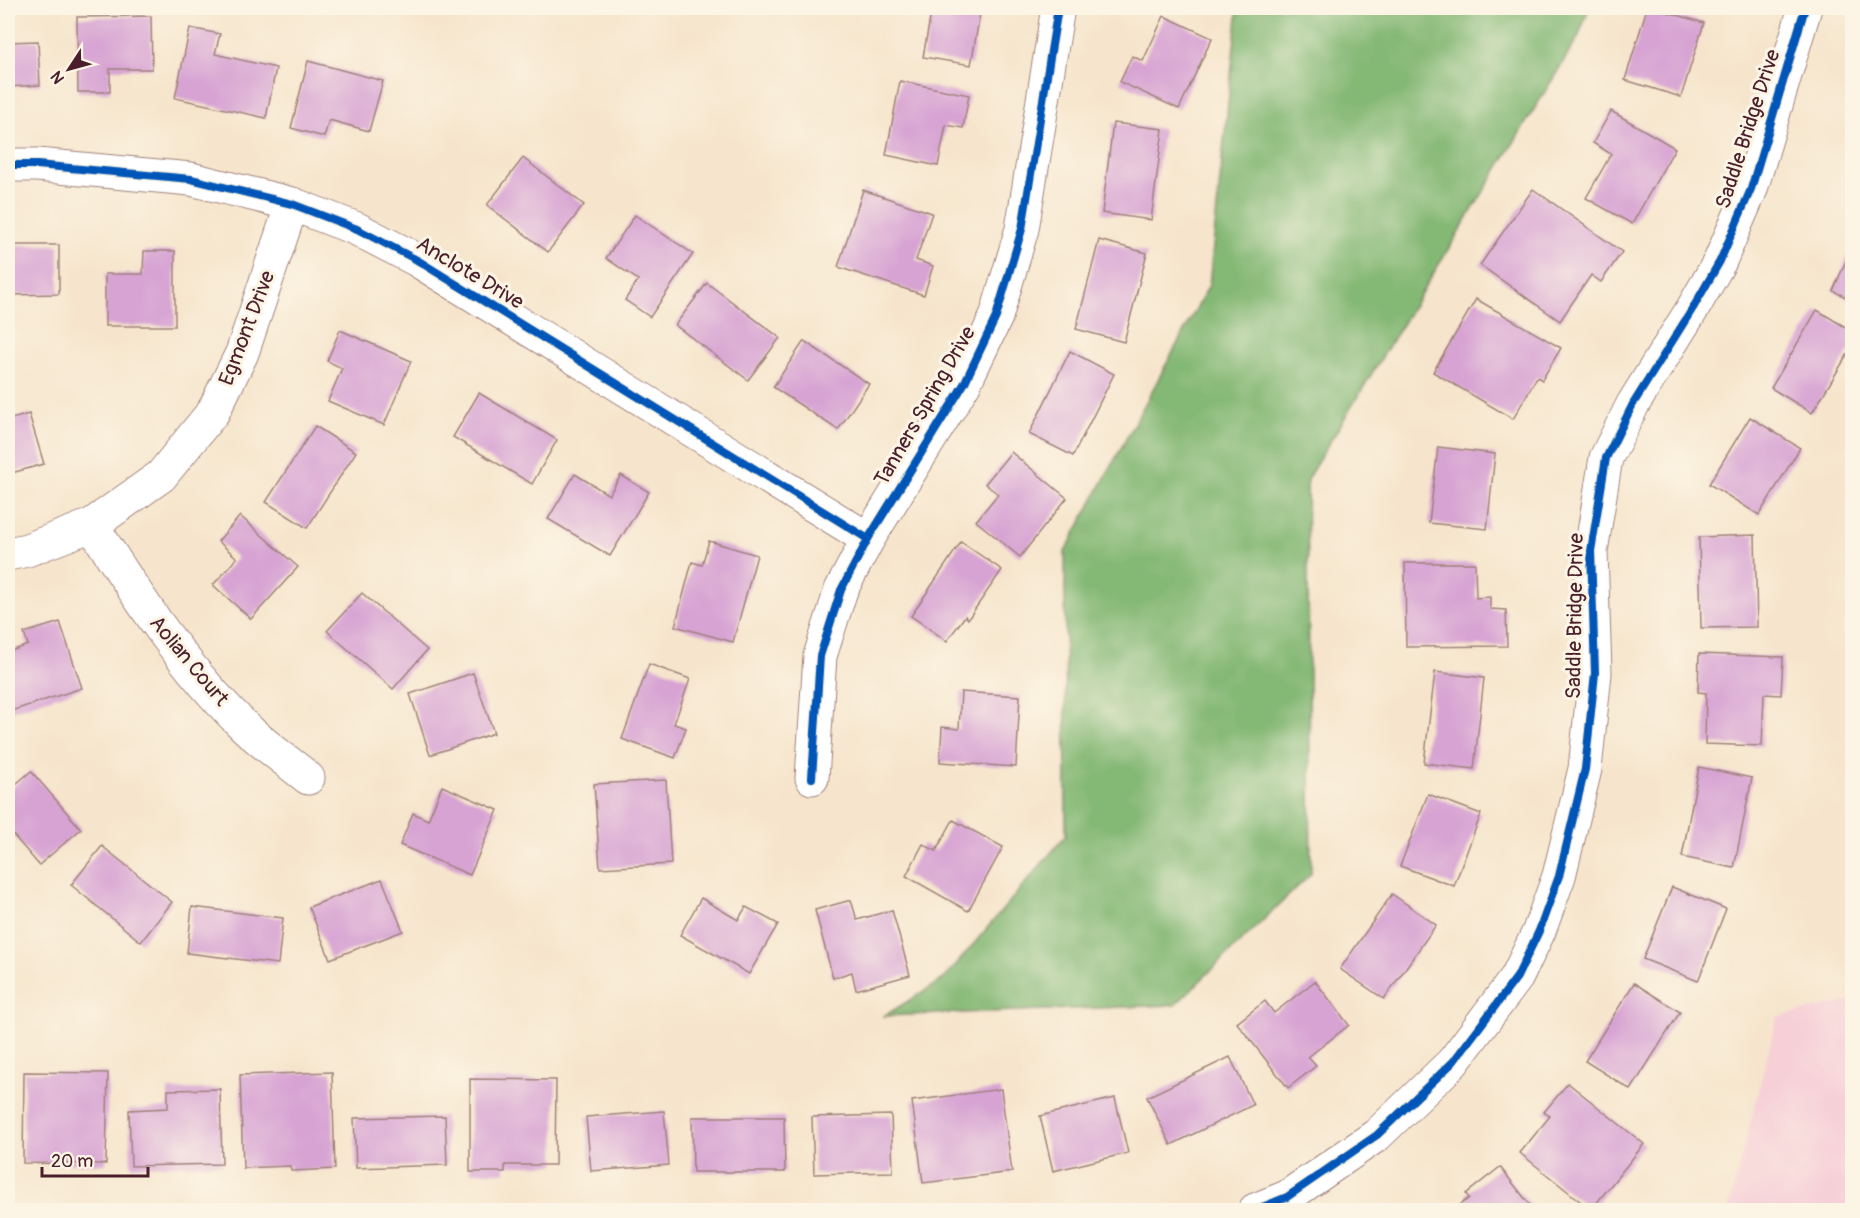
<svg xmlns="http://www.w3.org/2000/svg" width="1860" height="1218" viewBox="0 0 1860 1218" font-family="Pangolin,sans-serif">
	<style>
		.built { fill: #f6cfd7 }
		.forest { fill: #84b874; stroke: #676c50; stroke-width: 1.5 }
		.building { fill: #d7a3d3 }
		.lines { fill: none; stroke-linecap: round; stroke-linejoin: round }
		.minor-casing { stroke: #a0827c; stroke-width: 35 }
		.minor { stroke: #fff; stroke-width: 33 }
		.cycleway-casing { stroke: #fcf5e5; stroke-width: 11 }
		.cycleway { stroke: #0057b8; stroke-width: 8 }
		.labels { text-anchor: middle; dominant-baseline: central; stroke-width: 6; stroke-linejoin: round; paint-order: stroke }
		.street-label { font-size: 21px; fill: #4a1f2b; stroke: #fcf5e5 }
	</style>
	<rect width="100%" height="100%" fill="#fcf5e5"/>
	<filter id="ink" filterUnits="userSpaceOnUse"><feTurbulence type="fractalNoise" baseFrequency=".0167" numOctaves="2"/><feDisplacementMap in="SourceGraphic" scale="12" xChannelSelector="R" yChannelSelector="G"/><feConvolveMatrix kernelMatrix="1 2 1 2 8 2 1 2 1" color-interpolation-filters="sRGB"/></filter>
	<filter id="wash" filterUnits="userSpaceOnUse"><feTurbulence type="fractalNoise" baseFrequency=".008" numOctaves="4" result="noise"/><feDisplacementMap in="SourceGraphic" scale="24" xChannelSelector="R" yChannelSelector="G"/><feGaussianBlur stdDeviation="1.35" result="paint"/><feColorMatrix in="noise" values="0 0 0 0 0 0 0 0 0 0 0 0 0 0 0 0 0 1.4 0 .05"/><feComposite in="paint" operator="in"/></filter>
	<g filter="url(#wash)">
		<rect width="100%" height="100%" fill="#f6e5cc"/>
		<path class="built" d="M1852,1001V1210H1728L1777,1017Z"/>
		<path class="forest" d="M1238,8H1589L1578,38L1307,479L1311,874L1175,1005L884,1016L944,979L1066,835L1065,552L1209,285Z"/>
		<g id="blocks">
			<g class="building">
				<path d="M932,8H981L971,65L923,57Z"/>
				<path d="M1647,8H1654L1704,23L1681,97L1625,80Z"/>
				<path d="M151,16L152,69H110V92H78L77,17Z"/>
				<path d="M1164,16L1212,38L1179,109L1120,82L1132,56L1143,61Z"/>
				<path d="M190,28L220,34L215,54L276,68L266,118L175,98Z"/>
				<path d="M38,41L40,85L8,87V42Z"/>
				<path d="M308,61L383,81L369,131L329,120L324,137L291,128Z"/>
				<path d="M900,81L969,95L963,128L946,125L938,166L886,155Z"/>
				<path d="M1611,111L1675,148L1632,224L1586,198L1611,154L1593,143Z"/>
				<path d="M1113,123L1163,129L1151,220L1102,213Z"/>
				<path d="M523,158L584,205L548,252L487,205Z"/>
				<path d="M1533,189L1622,252L1601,282L1591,275L1560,321L1480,265Z"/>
				<path d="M863,190L932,213L916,260L933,266L924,295L838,267Z"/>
				<path d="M635,215L693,254L650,317L625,300L638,280L606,258Z"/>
				<path d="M1099,240L1147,253L1124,342L1076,329Z"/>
				<path d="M8,245H59V294L8,295Z"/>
				<path d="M1852,247V300L1833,291Z"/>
				<path d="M144,251H175V326H105V274H143Z"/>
				<path d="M707,283L780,338L748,380L675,325Z"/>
				<path d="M1476,299L1561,348L1542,380L1537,377L1513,419L1433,372Z"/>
				<path d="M1817,310L1852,331V347L1812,413L1771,388Z"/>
				<path d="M340,330L411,361L384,425L328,401L342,368L327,361Z"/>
				<path d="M804,341L869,384L838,430L773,387Z"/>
				<path d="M1070,351L1114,374L1073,456L1029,434Z"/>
				<path d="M479,393L557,440L532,484L453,437Z"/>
				<path d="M29,414L44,464L8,474V420Z"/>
				<path d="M1750,417L1800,448L1759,515L1709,484Z"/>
				<path d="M315,426L356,452L307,528L266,502Z"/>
				<path d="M1438,447L1495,454L1487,529L1429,523Z"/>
				<path d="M1011,452L1067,498L1020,557L976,521L998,494L985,484Z"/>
				<path d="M575,474L609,495L621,475L649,492L610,556L548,519Z"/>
				<path d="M240,516L298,567L251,619L213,585L237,558L218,541Z"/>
				<path d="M1755,535L1757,627L1701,628L1699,537Z"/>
				<path d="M709,541L757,555L733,642L675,626L692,562L702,565Z"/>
				<path d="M961,542L1002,570L968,619L965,616L947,641L911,616Z"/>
				<path d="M1405,563H1475L1476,598L1490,597V609L1506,610L1507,646L1406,647Z"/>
				<path d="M362,593L427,650L393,689L327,631Z"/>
				<path d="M60,622L82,688L8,712V652L28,645L24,633Z"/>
				<path d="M1699,654L1783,657L1781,695L1764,694L1762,746L1705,744L1706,693L1698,692Z"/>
				<path d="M649,664L690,679L674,724L686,728L675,758L622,739Z"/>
				<path d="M1435,672L1484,678L1474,769L1424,763Z"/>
				<path d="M473,673L494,733L430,755L410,694Z"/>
				<path d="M961,692L1020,696L1016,767L940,762L942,727L959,729Z"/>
				<path d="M1699,767L1752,778L1734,868L1682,857Z"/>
				<path d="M31,771L81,829L39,865L8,829V791Z"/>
				<path d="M666,780L671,864L600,868L594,784Z"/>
				<path d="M442,786L498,810L470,875L400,845L413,813L428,820Z"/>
				<path d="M1428,794L1481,814L1454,886L1400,866Z"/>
				<path d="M953,820L1003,847L968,911L906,876L923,844L936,851Z"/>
				<path d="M102,846L172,902L141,942L71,885Z"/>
				<path d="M382,879L403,931L330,959L309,907Z"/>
				<path d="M1672,887L1726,909L1698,981L1643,959Z"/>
				<path d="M1392,894L1436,925L1384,999L1340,969Z"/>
				<path d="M701,898L738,920L746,907L778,924L749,974L680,935Z"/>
				<path d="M851,900L857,920L892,910L910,975L856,990L852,972L833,978L815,910Z"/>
				<path d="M192,907L283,918L278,964L187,953Z"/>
				<path d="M1315,981L1349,1025L1308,1057L1316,1066L1288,1088L1237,1023L1265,1001L1274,1013Z"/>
				<path d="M1634,983L1680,1012L1631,1090L1585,1061Z"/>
				<path d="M1230,1057L1253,1105L1171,1145L1147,1097Z"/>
				<path d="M24,1072L108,1073L106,1164L23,1163Z"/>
				<path d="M332,1072L335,1169L291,1171L290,1166L243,1168L240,1075Z"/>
				<path d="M470,1079L556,1080L555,1165H505V1172H470Z"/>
				<path d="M1568,1083L1644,1144L1591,1210L1520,1153L1550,1116L1544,1112Z"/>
				<path d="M220,1089L222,1164L131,1166L129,1110L168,1108V1090Z"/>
				<path d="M1001,1089L1012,1172L923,1183L912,1101Z"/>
				<path d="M1115,1098L1128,1153L1053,1171L1040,1116Z"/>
				<path d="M664,1111L669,1165L591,1171L586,1117Z"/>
				<path d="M891,1115L893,1172L814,1174L812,1117Z"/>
				<path d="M445,1116L447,1165L356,1168L354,1118Z"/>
				<path d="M692,1117H784L785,1172H693Z"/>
				<path d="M1500,1167L1534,1210H1453L1469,1198L1466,1194Z"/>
			</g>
		</g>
	</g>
	<g filter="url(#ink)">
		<use href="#blocks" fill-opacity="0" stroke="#a0827c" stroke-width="1.5"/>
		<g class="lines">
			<g class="minor-casing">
				<g id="minor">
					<path d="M8,165H37L191,179L292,204L357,229L417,260L868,539"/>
					<path d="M92,525C137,596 183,667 244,726C264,745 287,761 308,778"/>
					<path d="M8,554L27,550L92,525L161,476L213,412L242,353L292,204"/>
					<path d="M812,778L820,656L841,590L868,539L964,384L996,317L1022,229L1058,8"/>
					<path d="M1255,1210L1287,1197L1377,1135L1453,1062L1517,977L1539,931L1559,876L1585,769L1595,673L1591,551L1606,458L1633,404L1693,308L1720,261L1751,189L1805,8"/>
				</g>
			</g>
			<use href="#minor" class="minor"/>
			<g class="cycleway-casing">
				<g id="cycleway">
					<path d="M8,165H37L191,179L292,204L357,229L417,260L868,539"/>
					<path d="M812,778L820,656L841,590L868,539L964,384L996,317L1022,229L1058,8"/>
					<path d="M1255,1210L1287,1197L1377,1135L1453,1062L1517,977L1539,931L1559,876L1585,769L1595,673L1591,551L1606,458L1633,404L1693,308L1720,261L1751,189L1805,8"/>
				</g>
			</g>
			<use href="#cycleway" class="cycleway"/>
		</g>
	</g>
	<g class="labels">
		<g class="street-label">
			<text transform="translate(1748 129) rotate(-72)">Saddle Bridge Drive</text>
			<text transform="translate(470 273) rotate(31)">Anclote Drive</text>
			<text transform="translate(247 328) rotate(-69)">Egmont Drive</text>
			<text transform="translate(925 406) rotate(-60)">Tanners Spring Drive</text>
			<text transform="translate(1575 616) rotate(-89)">Saddle Bridge Drive</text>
			<text transform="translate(189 661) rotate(50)">Aolian Court</text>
		</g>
	</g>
	<rect width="1860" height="1218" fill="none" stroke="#fcf5e5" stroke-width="30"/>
	<g transform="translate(69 69) rotate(234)" stroke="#fcf5e5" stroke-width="4.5" paint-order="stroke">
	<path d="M0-4.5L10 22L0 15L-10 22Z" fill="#4a1f2b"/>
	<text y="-9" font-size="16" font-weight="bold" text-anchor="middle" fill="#4a1f2b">N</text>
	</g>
	<path d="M42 1167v9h106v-9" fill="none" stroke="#4a1f2b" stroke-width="3"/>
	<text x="51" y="1167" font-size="18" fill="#4a1f2b" stroke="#fcf5e5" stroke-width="4.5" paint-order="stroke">20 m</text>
</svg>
